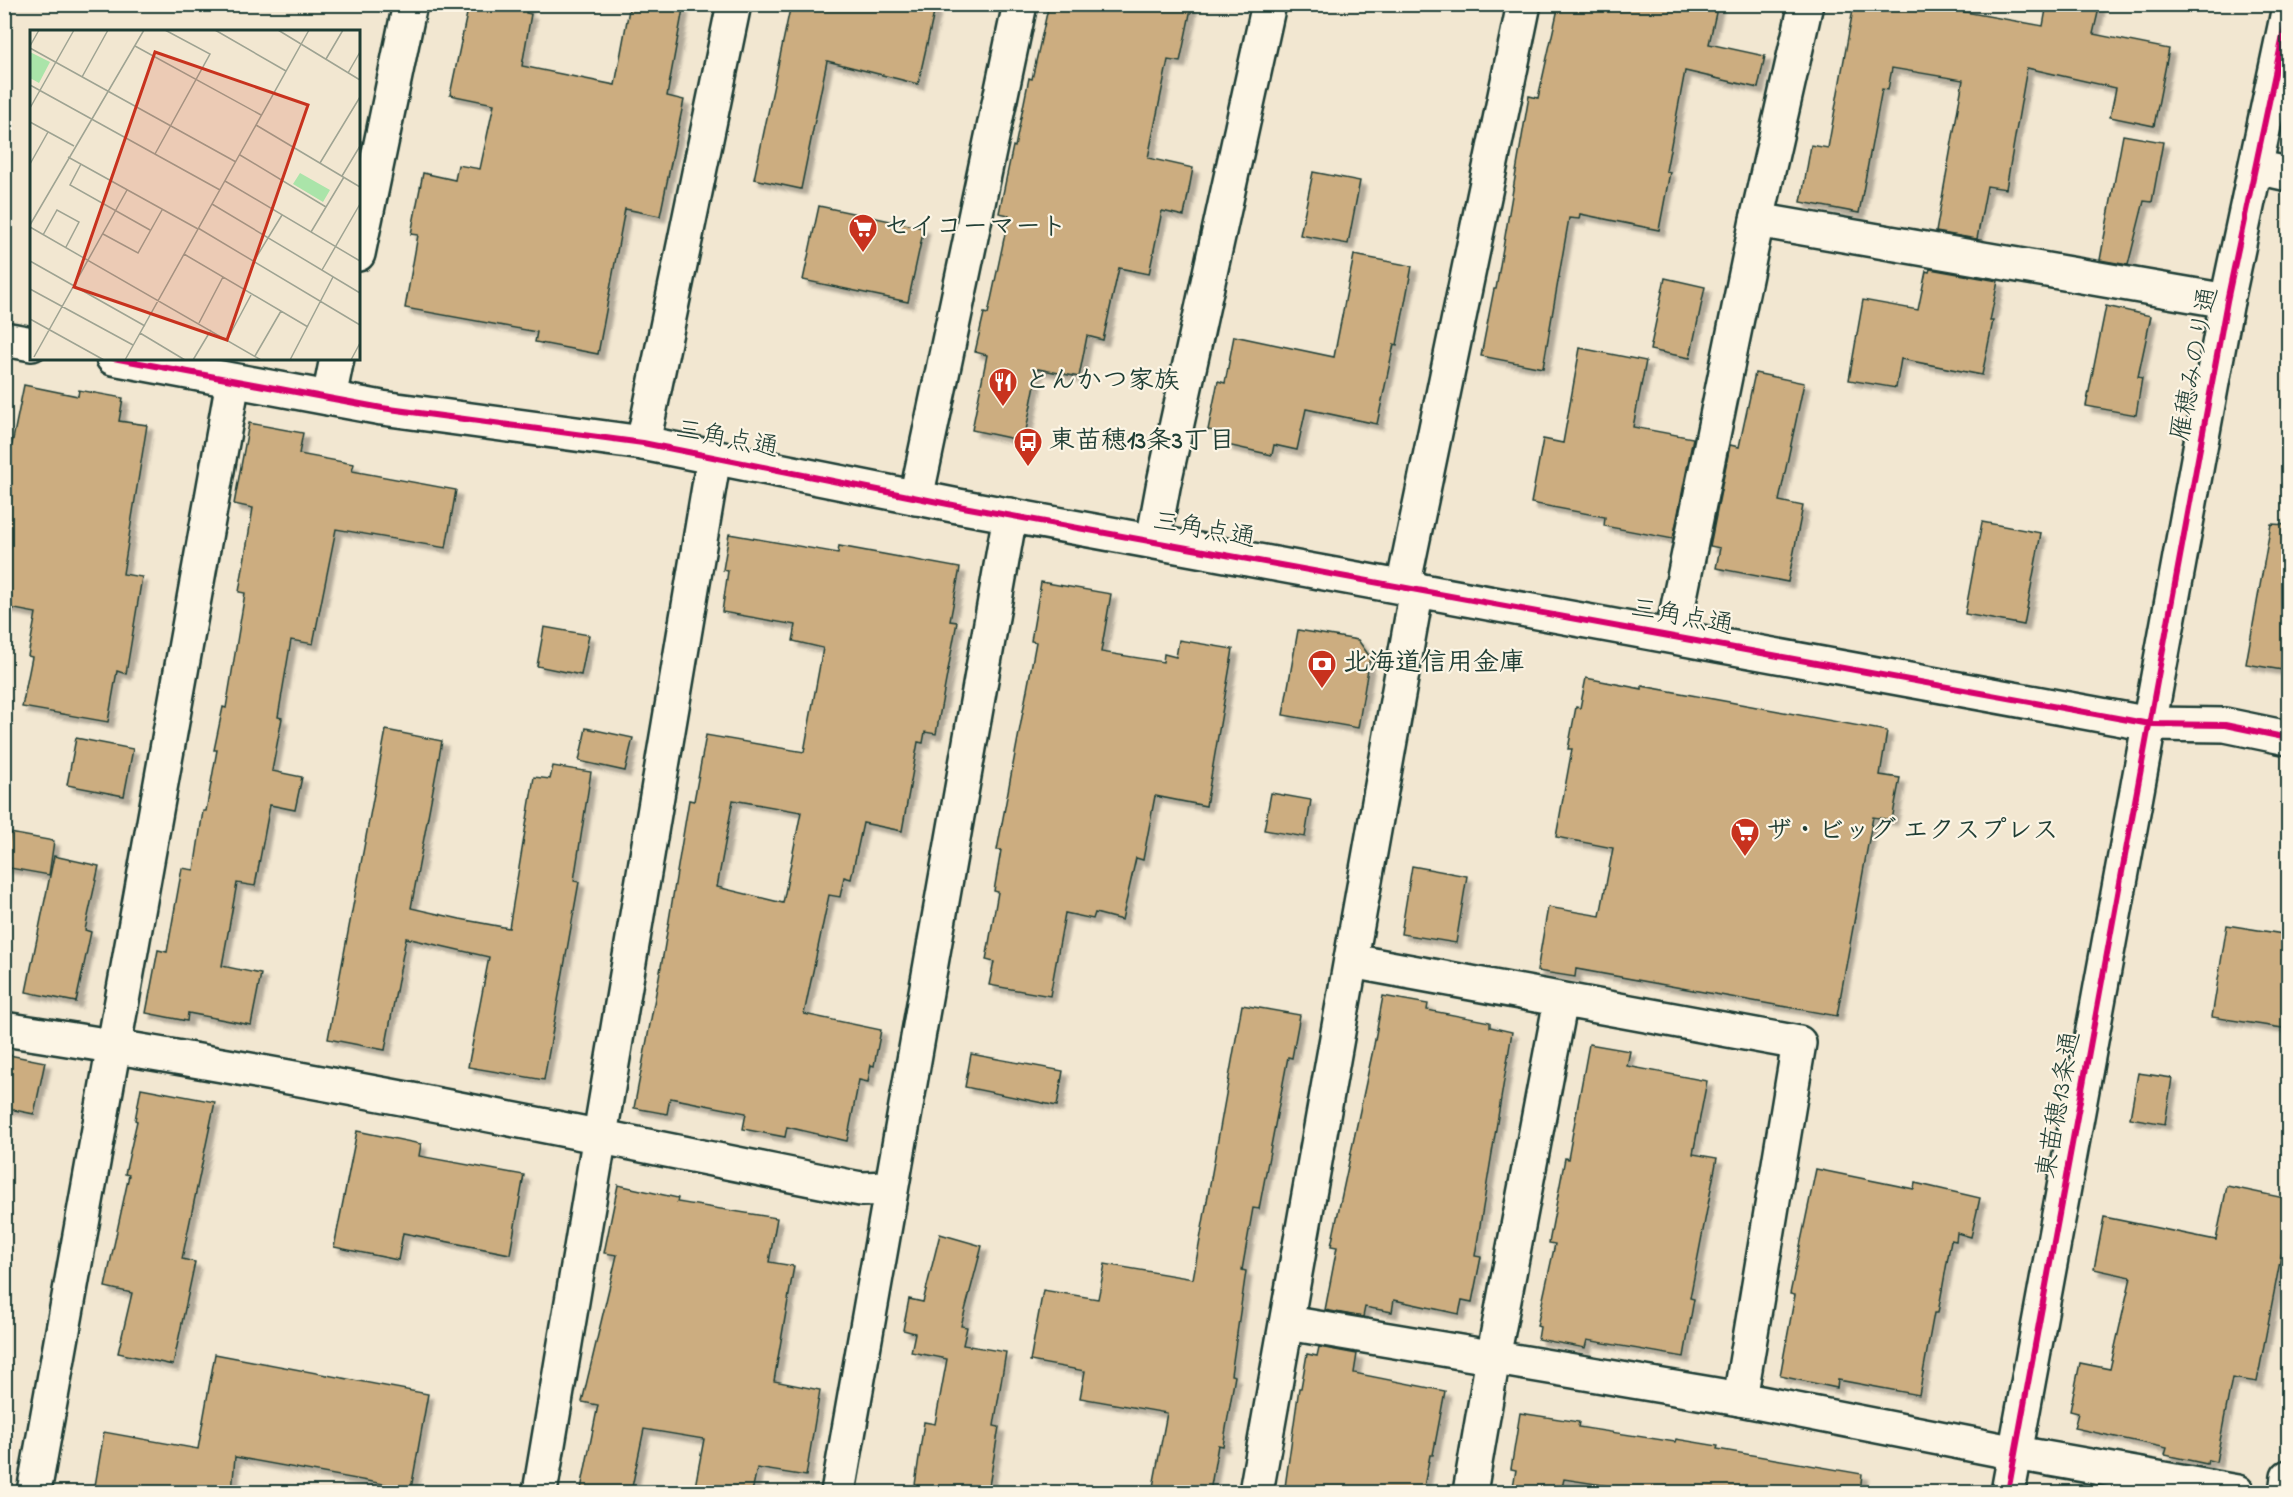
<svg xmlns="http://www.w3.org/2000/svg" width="2293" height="1497" viewBox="0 0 2293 1497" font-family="'Indie Flower','Klee One',sans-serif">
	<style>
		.building { fill: #ccad80; stroke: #1f3d34; stroke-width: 1.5; fill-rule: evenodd; filter: url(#shadow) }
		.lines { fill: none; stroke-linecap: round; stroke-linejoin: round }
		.minor-casing { stroke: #1f3d34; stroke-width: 38 }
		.tertiary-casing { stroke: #1f3d34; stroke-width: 38 }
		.minor { stroke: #fcf5e5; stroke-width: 33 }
		.tertiary { stroke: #fcf5e5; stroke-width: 33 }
		.cycleway-casing { stroke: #fcf5e5; stroke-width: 10 }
		.cycleway { stroke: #d6006c; stroke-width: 6 }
		.labels { text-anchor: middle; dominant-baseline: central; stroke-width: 4.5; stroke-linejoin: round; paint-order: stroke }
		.poi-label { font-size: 26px; font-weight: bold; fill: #1f3d34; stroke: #fcf5e5; text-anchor: start }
		.street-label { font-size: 26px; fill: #1f3d34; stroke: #fcf5e5 }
		.inset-road { fill: none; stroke: #9ea392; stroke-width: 1.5 }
		.view { fill: #c8321e; fill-opacity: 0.15; stroke: #c8321e; stroke-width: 3 }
		.inset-edge { fill: none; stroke: #1f3d34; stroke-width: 3 }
	</style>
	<defs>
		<filter id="shadow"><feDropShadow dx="5.5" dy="5.5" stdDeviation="1.5" flood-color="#0004"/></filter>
	</defs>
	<rect width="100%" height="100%" fill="#f2e7d1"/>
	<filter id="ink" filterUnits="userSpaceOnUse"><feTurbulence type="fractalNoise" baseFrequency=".0167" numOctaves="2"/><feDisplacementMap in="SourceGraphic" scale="12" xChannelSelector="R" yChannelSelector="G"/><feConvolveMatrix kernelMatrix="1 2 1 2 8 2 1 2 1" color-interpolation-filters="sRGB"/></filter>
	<g filter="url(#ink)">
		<g class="building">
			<path d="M469,4H528L526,13L531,14L522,66L615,85L630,4H662L683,9L667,96L684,100L660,216L625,209L598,354L535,342L537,332L405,308L418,235L411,234L423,173L455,180L458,165L480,169L494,104L450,95Z"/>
			<path d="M791,4H936L918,84L827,61L801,189L754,179Z"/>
			<path d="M1049,4H1192L1180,62L1168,60L1148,158L1193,168L1184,216L1162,211L1149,274L1119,268L1103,340L1087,336L1079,377L1038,369L1024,441L972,430L987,355L975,352L984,313L988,314L1009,215L999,213L1013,146L1015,147L1029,78L1032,79Z"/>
			<path d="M1559,4H1718L1709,44L1765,56L1758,88L1685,71L1666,171L1670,172L1659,230L1580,214L1579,219L1569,218L1543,368L1481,356L1494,289H1496L1529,96L1538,98Z"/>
			<path d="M1854,4H1921L2043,26L2047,4H2100L2093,34L2169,49L2154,126L2110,117L2116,88L2027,68L2006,189L1987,186L1977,239L1936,232L1963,80L1892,68L1888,90L1882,89L1859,213L1801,202L1811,145L1828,148Z"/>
			<path d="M2123,135L2163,142L2152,202L2144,201L2128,265L2100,260Z"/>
			<path d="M1313,172L1360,181L1348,244L1300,235Z"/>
			<path d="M819,206L924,228L908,302L803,280Z"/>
			<path d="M1354,255L1412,266L1397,345L1394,344L1377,424L1306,409L1297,450L1274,445L1272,455L1227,445L1229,434L1208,430L1218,381L1225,383L1234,336L1334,357Z"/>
			<path d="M1930,269L1998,281L1990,321H1993L1982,375L1901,359L1896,388L1849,380L1863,300L1918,310L1926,271L1929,272Z"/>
			<path d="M1665,278L1705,287L1690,358L1650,350Z"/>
			<path d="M2106,306L2151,316L2138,377L2142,378L2136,415L2086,406Z"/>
			<path d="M1580,348L1646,361L1633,427L1693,438L1673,539L1604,526L1605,517L1531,503L1543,439L1563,443Z"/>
			<path d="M1755,373L1804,383L1779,501L1803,506L1788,582L1716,568L1720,548L1710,546L1730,445L1739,447Z"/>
			<path d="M24,385L78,396L79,390L123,398L119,421L147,425L123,574L142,577L126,674L117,671L108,722L22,707L32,657L28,656L36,613L4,607V442L12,444Z"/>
			<path d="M249,423L303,433L299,454L354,464L352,471L456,490L446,548L336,529L313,644L291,640L278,717L282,718L272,771L302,777L295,810L270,805L255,886L237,883L222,966L261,974L251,1025L188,1013L187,1021L146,1013L158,950L167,952L182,868L194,870L203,811H206L217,750H214L223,707L226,708L245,593L239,592L253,508L234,504Z"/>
			<path d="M1982,522L2041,533L2024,625L1965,614Z"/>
			<path d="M2271,524L2289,525V671L2246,664Z"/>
			<path d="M729,534L838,553L839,546L960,568L950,621L957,622L936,734L925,732L923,743L918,742L902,831L863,823L851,879L844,877L840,897L829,895L804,1014L881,1030L874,1066L871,1065L868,1082L859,1080L847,1141L787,1127L785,1137L743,1129L746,1113L670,1098L667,1114L634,1108L663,956L689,800L694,801L706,735L804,752L823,648L793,641L796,625L722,612L728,571L723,570ZM733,800L801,812L783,903L717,887Z"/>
			<path d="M1041,582L1111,594L1101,652L1163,662L1164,654L1176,657L1179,640L1233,649L1206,806L1155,796L1143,860L1136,858L1122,920L1095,913L1093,919L1065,913L1050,996L989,985L994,962L986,960L998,892L994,891L1001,850H997L1036,642L1031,641Z"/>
			<path d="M544,627L589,635L581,675L537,666Z"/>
			<path d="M1298,630L1358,640L1370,657L1358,728L1283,715Z"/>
			<path d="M1586,678L1642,689V686L1887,731L1880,775L1900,778L1892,820L1873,817L1837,1016L1576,969L1575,977L1537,971L1548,907L1600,916L1613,848L1556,837L1572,749H1568L1576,707L1580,708Z"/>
			<path d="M586,728L633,738L625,771L579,761Z"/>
			<path d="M386,730L442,741L411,908L460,919L509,928L534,777L550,779L553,766L591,772L574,881L579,882L544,1080L468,1067L489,957L406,938L385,1050L328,1039Z"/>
			<path d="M76,738L133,749L124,796L67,785Z"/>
			<path d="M1271,793L1311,800L1305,837L1264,830Z"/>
			<path d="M10,833L54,841L49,875L4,867Z"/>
			<path d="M54,856L99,866L85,930L91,932L76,1002L26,992Z"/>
			<path d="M1412,866L1467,876L1456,943L1401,934Z"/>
			<path d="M2227,925L2289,935V1029L2212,1017Z"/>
			<path d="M1383,996L1428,1004L1427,1010L1490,1022V1027L1512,1032L1475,1256L1481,1257L1472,1302L1462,1300L1459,1314L1394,1300L1392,1312L1365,1307L1363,1317L1325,1310L1337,1247L1331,1246L1374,1045Z"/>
			<path d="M1242,1005L1300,1015L1292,1058L1288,1057L1259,1209L1253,1208L1242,1270L1246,1271L1231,1375L1235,1376L1223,1446L1218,1445L1210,1492H1152L1167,1413L1080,1398L1085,1371L1030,1361L1043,1290L1098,1299L1105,1264L1193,1279Z"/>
			<path d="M1589,1044L1630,1051L1627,1066L1707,1081L1693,1154L1717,1158L1690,1298L1694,1299L1684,1357L1587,1340L1585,1348L1538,1339L1540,1327L1537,1326L1555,1244L1549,1243L1565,1158L1568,1159Z"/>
			<path d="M4,1054L45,1062L34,1114L4,1108Z"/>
			<path d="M971,1054L1063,1071L1057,1106L965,1087Z"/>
			<path d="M2138,1073L2172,1078L2165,1124L2130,1118Z"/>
			<path d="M141,1088L215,1102L182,1259L195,1262L173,1365L118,1353L132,1293L105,1287L129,1175L125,1174L137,1121L135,1120Z"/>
			<path d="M357,1131L421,1144L419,1156L524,1175L510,1254L403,1233L398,1260L334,1247Z"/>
			<path d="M1816,1169L1914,1189L1915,1183L1980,1198L1971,1237L1957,1233L1956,1241L1951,1240L1938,1313H1934L1919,1395L1838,1380L1837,1388L1780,1376L1795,1295L1790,1294Z"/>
			<path d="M618,1185L678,1198L677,1202L777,1218L769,1262L794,1266L774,1381L820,1390L806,1476L757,1468L752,1492H694L704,1439L644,1429L631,1492H598L581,1489L598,1405L582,1402L617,1255L604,1253Z"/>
			<path d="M2227,1186L2289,1199V1214L2257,1382L2232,1378L2216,1462L2208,1460L2207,1464L2165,1455L2167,1448L2074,1428L2078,1413L2070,1411L2080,1363L2110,1369L2131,1277L2094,1269L2104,1217L2216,1240Z"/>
			<path d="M940,1234L982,1246L961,1326L967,1327L963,1345L1006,1352L994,1426L999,1427L988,1492H914L924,1422L935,1424L947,1359L911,1352L915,1333L903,1330L909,1299L923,1302Z"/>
			<path d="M1319,1347L1357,1354L1354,1373L1445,1391L1433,1455H1430L1423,1492H1290L1291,1488L1285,1487L1299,1388H1301L1307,1354L1317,1356Z"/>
			<path d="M215,1354L428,1394L411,1489L235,1457L232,1492H94L104,1432L198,1449Z"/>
			<path d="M1520,1413L1579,1422L1578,1427L1675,1442L1676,1439L1718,1446L1717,1449L1862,1474L1860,1492H1648L1564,1479L1561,1492H1512L1516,1470L1511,1469Z"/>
		</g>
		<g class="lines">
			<g class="minor-casing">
				<g id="minor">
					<path d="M2256,167L2288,174"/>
					<path d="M1757,220L2227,301"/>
					<path d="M358,254L410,4"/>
					<path d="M329,398L337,358"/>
					<path d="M643,443L734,4"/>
					<path d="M916,498L1020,4"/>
					<path d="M1153,541L1163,487L1269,4"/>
					<path d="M1403,587L1524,4"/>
					<path d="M1672,636L1757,220L1806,4"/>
					<path d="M1351,961L1799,1043L1740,1399"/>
					<path d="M4,1029C292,1073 577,1132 861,1189L891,1188"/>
					<path d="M1288,1323L1740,1399L2016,1453L2237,1492"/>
					<path d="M34,1492L233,381"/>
					<path d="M540,1492L714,457"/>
					<path d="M838,1492L1010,515"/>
					<path d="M1256,1492L1417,589"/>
					<path d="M1470,1492L1493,1358L1561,1000"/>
					<path d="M2286,1492L2288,1477"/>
				</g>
			</g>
			<g class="tertiary-casing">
				<g id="tertiary">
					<path d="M4,339L32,344"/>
					<path d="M113,358L382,408L643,443L958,506L2150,724L2225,725L2288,738"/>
					<path d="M2008,1492L2227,301L2288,12"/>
				</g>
			</g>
			<use href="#minor" class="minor"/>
			<use href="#tertiary" class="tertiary"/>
			<g class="cycleway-casing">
				<g id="cycleway">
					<path d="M113,358L382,408L643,443L958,506L2150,724L2225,725L2288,738"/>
					<path d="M2008,1492L2227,301L2288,12"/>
				</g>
			</g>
			<use href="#cycleway" class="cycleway"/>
		</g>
	</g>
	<defs>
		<g id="supermarket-pin" transform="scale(1.5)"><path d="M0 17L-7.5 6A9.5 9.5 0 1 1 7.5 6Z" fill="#c8321e" stroke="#fcf5e5"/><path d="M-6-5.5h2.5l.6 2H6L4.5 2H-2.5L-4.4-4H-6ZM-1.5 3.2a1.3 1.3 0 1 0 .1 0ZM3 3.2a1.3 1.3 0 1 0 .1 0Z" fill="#fff"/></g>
		<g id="restaurant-pin" transform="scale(1.5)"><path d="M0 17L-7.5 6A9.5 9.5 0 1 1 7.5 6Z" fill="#c8321e" stroke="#fcf5e5"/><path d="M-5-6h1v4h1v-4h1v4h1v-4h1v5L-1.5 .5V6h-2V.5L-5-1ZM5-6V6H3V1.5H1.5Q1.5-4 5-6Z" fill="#fff"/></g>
		<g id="bus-pin" transform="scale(1.5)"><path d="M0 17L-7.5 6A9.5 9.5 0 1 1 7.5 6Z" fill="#c8321e" stroke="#fcf5e5"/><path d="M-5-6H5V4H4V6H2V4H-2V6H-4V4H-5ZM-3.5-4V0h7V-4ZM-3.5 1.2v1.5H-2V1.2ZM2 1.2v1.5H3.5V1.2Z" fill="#fff"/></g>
		<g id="bank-pin" transform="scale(1.5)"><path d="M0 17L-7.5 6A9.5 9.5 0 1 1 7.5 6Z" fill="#c8321e" stroke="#fcf5e5"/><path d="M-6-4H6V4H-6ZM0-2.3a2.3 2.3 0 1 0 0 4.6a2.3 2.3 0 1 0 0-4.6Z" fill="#fff"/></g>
	</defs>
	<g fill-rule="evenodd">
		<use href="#supermarket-pin" x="863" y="228"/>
		<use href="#restaurant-pin" x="1003" y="382"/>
		<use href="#bus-pin" x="1028" y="442"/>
		<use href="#bank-pin" x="1322" y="664"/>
		<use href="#supermarket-pin" x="1745" y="832"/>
	</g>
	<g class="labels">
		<g class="poi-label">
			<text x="884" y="228">セイコーマート</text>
			<text x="1024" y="382">とんかつ家族</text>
			<text x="1049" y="442">東苗穂13条3丁目</text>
			<text x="1343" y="664">北海道信用金庫</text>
			<text x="1766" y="832">ザ・ビッグ エクスプレス</text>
		</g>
		<g class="street-label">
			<text transform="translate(2196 364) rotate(-79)">雁穂みのり通</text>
			<text transform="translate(727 440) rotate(11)">三角点通</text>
			<text transform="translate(1204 531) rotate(10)">三角点通</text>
			<text transform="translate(1682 618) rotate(10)">三角点通</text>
			<text transform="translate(2060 1105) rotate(-80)">東苗穂13条通</text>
		</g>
	</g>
	<g transform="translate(30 30)">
		<rect width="330" height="330" fill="#f2e7d1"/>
		<path d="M0,22L20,32L9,53L0,48ZM270,143L300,160L293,172L263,154Z" fill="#aae4a9"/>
		<path class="inset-road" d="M185,0L256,41M248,0L330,50M0,16L9,0M105,16L231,85M0,18L206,132M296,29L313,0M318,43L330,22M52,47L78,0M0,55L190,160M0,78L44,0M0,92L44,116M226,95L330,157M125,124L180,24L135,0M210,125L296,177M38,127L168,199M290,133L330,67M0,134L18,102M51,134L40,155L120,200M312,146L330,116M195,151L330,231M182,174L330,263M0,195L114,0M0,197L231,330M168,198L330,295M281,202L314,147M73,204L108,223L132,180M13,205L27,180L49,192L36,217M154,224L278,297M0,231L115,296M224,231L252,185M292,240L330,174M0,259L103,315M0,289L74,330M169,293L193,247M110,303L155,330M197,310L221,265M225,326L251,281M4,327L97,160M95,330L279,0M163,330L181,300M260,330L303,247M321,330L330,313"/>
		<path class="view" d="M125,22L278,75L197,310L44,257Z"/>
		<rect width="330" height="330" class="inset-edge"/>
	</g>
	<rect width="2293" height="1497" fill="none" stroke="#fcf5e5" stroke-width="24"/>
	<rect x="12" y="12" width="2269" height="1473" fill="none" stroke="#1f3d34" stroke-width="2" filter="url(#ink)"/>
</svg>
